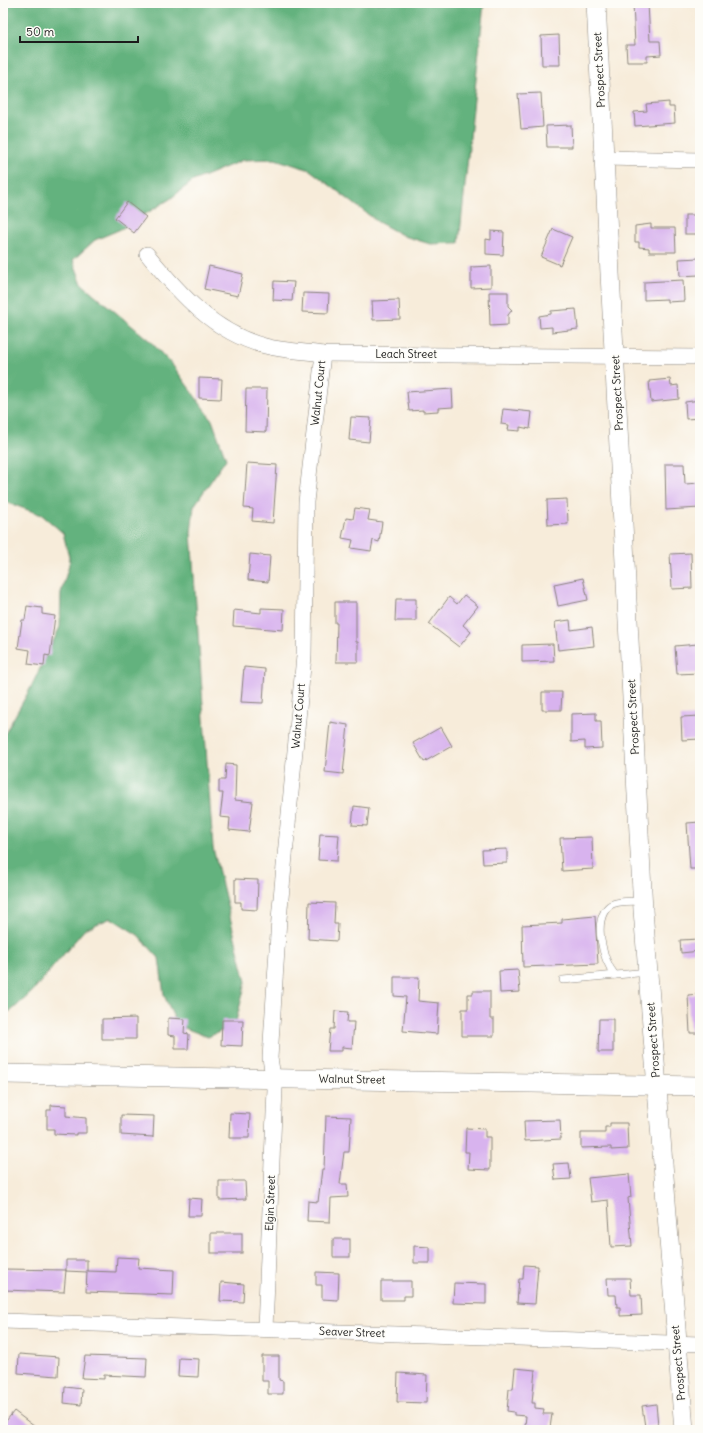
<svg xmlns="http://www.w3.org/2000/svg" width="703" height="1433" viewBox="0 0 703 1433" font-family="Delius,sans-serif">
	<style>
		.forest { fill: #64b27e; stroke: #40674d }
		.building { fill: #d8b3ee }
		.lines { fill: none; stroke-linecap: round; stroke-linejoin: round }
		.service-casing { stroke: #8a847b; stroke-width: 8 }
		.minor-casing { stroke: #8a847b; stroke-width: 16 }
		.tertiary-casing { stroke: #8a847b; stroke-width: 20 }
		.service { stroke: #fff; stroke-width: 7 }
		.minor { stroke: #fff; stroke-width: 15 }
		.tertiary { stroke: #fff; stroke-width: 19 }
		.labels { text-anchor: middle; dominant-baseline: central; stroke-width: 3; stroke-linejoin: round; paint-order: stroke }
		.street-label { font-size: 11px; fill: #1c1c1c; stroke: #fdfcf7 }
	</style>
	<rect width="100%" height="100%" fill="#fdfcf7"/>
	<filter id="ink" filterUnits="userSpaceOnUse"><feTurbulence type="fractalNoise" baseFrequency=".025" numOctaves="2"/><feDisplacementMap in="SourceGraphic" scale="8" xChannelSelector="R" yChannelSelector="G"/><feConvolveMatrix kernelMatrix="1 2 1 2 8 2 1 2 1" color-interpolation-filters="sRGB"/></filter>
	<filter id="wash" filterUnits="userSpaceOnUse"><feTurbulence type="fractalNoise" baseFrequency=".012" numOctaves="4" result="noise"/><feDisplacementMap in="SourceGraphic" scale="16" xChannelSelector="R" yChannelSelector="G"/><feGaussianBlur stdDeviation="0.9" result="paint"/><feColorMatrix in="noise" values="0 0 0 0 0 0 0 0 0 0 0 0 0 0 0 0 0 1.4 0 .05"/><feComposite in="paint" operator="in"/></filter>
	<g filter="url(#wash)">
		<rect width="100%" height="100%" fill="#f7ecda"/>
		<path class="forest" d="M3,3H484L459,243L430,244L404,236L378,222L310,170L275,159L243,160L193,181L170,199L121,229L95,240L73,260L82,284L150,341L174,367L212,420L226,459L194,506L191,533L213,848L246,982L235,1025L208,1037L177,1025L164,995L159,958L138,935L111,918L85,929L31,993L11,1011L3,1012V737L30,689L60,627L61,593L70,561L63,533L42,515L3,501Z"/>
		<g id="blocks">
			<g class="building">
				<path d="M633,3H648L650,41H660L661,55L647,56V62H627L626,45H635Z"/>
				<path d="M559,35L560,65H542L541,36Z"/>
				<path d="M541,93L543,127L521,129L518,94Z"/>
				<path d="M669,102V107H674L675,123L635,126L634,112L647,111L646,104Z"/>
				<path d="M571,125L572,147H547L546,126Z"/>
				<path d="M127,202L146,217L134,233L115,218Z"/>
				<rect x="685" y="215" width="12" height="19"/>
				<path d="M651,224V228H675L676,252H649V248L639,247V242H635V226Z"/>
				<path d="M553,229L572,237L560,265L541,257Z"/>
				<path d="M491,231L504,232L503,255L486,254V239L491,240Z"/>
				<path d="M699,258V275L680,276L679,259Z"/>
				<path d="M209,266L243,274L238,296L204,289Z"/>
				<path d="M491,266V287L471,288V267Z"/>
				<path d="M683,280L684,301L667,302V299L644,300V282Z"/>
				<path d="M274,281L294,282L292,301L273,300Z"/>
				<path d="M489,292H508V306L512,310L508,315V325L490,326Z"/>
				<path d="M303,293L329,294L328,313L302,312Z"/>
				<path d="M399,300L400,319L373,320L372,301Z"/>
				<path d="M576,309L578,329L552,332V327L540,328L539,316L551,314V311Z"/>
				<path d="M199,378L222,379L221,399L199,398Z"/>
				<path d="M670,379L671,386L678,385L679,399L651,402L649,381Z"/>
				<path d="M246,389H267L266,432L245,431Z"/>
				<path d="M452,389L453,407L438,408V411L423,412V410L409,411L407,392Z"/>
				<path d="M700,400V418L686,419L685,402Z"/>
				<path d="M503,409L532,412L530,429L520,427V431L508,430L509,425L501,424Z"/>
				<path d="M351,417L371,418L369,442L349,440Z"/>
				<path d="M247,463L277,465L273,523L252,521L253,509L244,508Z"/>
				<path d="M665,464H684L685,484L700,483V508L666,510Z"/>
				<path d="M567,499L568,524L548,525L547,500Z"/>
				<path d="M355,508L370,510L368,520L382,522L379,542L373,540L371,551L351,548L353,540L342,538L346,518L353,519Z"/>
				<path d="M691,553L692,588L672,589L670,554Z"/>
				<path d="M250,554L270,556L268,582L248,580Z"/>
				<path d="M583,578L588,600L558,606L554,584Z"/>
				<path d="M464,595L478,606L463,625L471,632L459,647L429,624L449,597L457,604Z"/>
				<path d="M396,599H416V621H395Z"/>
				<path d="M335,602H356V642H358V662H336L337,623H335Z"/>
				<path d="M27,606L42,608V614L55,616L50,656L45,655L44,666L28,664L30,650L18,648L22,620H25Z"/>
				<path d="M261,608L284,609L283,630L233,626L234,610L261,613Z"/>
				<path d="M570,620L571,630L592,627L594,646L558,650L555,622Z"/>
				<path d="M553,644L554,661L522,662V645Z"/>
				<path d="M698,644L700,673L677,674L675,646Z"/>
				<path d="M244,667L265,669L263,703L241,702Z"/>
				<path d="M542,692H562L561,710H542Z"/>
				<path d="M596,713V721H601L602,748L585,749V741L571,742V714Z"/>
				<path d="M700,716V739L682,740L681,717Z"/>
				<path d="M330,722L348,725L343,774L325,772Z"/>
				<path d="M441,727L452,746L424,762L413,743Z"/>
				<path d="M226,764L236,765L235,800L253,802L249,832L229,830L230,818L220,817L223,793H219V780H225Z"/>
				<path d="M354,806L369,808L367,826L352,825Z"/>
				<path d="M700,822V869H690L687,823Z"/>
				<path d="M320,834L339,835L337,861L318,860Z"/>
				<path d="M592,837L593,869L562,871L560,838Z"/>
				<path d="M507,849V863L483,864L482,850Z"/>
				<path d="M235,879L258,880L257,910L241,909V902H235Z"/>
				<path d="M309,902L335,903L334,924H338L337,941L308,939Z"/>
				<path d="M595,916L598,964L523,967L522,925L562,923V919Z"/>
				<path d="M700,939V951L681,953L680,940Z"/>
				<path d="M518,970L520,992L500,993L499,971Z"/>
				<path d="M394,977H419L418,1001L439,1003L437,1034L403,1031L406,997L394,996Z"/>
				<path d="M473,991H490V1019H494V1036H462V1009H468V994H473Z"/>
				<path d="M700,994V1033H690L688,995Z"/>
				<path d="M335,1011L348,1012L347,1022H354L352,1048L342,1047V1051H328L330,1029H334Z"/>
				<path d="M136,1018V1039H102V1019Z"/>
				<path d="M168,1018L185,1019L184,1033L189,1034L188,1049H175V1036L168,1035Z"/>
				<path d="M599,1019H613V1052H598Z"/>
				<path d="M222,1020H243L242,1046L221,1045Z"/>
				<path d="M51,1105L66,1106V1116L86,1118V1133H76V1135L54,1134V1129H47V1110H51Z"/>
				<path d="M230,1113L250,1114L249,1138H229Z"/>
				<path d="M121,1115L154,1116L153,1137L121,1135Z"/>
				<path d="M326,1116L351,1117L349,1152H344L340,1184H347L348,1197L331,1198L330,1222L307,1221L308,1201L318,1202L322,1169H324Z"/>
				<path d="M560,1120L561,1139L525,1141L524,1121Z"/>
				<path d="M610,1123H627L628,1149L611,1150V1147L581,1148V1133H605V1127H610Z"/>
				<path d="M466,1128L485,1129V1137H490V1170L468,1169L469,1152H465Z"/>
				<path d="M569,1163L571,1179L555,1180L553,1164Z"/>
				<path d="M629,1174L631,1197L628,1198L632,1246L611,1247L608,1200L591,1202L588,1178Z"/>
				<path d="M219,1181H245L246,1199L219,1200Z"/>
				<path d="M189,1198L202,1199L201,1216H188Z"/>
				<rect x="211" y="1233" width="31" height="20"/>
				<rect x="333" y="1239" width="17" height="18"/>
				<path d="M414,1246L430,1247V1263H414Z"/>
				<path d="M117,1257L139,1258L138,1268L174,1270L173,1295L86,1292L87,1272L66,1271V1260H87V1271L116,1272Z"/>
				<path d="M524,1265L538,1266L535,1304L517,1303L519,1279H523Z"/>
				<path d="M3,1269L66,1270L64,1292L3,1290Z"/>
				<path d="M316,1272L339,1273L338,1300L322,1299V1285H316Z"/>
				<path d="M607,1278H630L631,1295H641L642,1315L620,1316V1307H617L616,1295H608Z"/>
				<path d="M381,1281H411V1296H404V1300H381Z"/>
				<path d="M221,1282L244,1284L243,1302L220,1301Z"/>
				<path d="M454,1283L486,1284V1304L453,1303Z"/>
				<path d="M19,1354L59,1357L58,1376L18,1373Z"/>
				<path d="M85,1356L147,1358L146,1377L104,1375V1379L82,1378Z"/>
				<path d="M262,1356H279V1380L283,1381V1394H268V1381H262Z"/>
				<path d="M179,1358L199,1359L198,1377L178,1376Z"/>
				<path d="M515,1368L535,1370L532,1403H535V1408L544,1409L543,1414H552L550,1428L525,1425L526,1416L514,1415V1412L507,1411L509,1389H513Z"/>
				<path d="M398,1373L427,1375L426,1403L397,1402Z"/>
				<path d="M65,1387L82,1389L81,1405L64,1403Z"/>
				<path d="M656,1404L658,1425L645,1427L642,1406Z"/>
				<path d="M14,1411L39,1430H3V1425Z"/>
			</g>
		</g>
	</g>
	<g filter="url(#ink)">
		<use href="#blocks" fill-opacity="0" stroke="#8a847b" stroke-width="1"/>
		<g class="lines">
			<g class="service-casing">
				<g id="service">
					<path d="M615,975C603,960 592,921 609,906C616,900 633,902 643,901"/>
					<path d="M563,980L648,972"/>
				</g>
			</g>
			<g class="minor-casing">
				<g id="minor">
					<path d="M604,158L700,160"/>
					<path d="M147,254C179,293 214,333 265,346C283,351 304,351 323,354L700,357"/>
					<path d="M3,1321L700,1344"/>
					<path d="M265,1329L275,1089L270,1058L279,919L304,656L306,502L323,354"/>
				</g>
			</g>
			<g class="tertiary-casing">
				<g id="tertiary">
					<path d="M596,3L643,910L684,1430"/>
					<path d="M3,1074L700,1086"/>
				</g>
			</g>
			<use href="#service" class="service"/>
			<use href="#minor" class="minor"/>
			<use href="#tertiary" class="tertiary"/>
		</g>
	</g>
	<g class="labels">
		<g class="street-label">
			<text transform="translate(599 70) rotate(-93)">Prospect Street</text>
			<text x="406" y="354">Leach Street</text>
			<text transform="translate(318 393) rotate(-84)">Walnut Court</text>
			<text transform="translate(617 393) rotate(-93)">Prospect Street</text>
			<text transform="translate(298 716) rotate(-85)">Walnut Court</text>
			<text transform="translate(633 717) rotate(-93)">Prospect Street</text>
			<text transform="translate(653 1040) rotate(-94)">Prospect Street</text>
			<text transform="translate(352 1079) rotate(1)">Walnut Street</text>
			<text transform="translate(270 1203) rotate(-88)">Elgin Street</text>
			<text transform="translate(352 1332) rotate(2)">Seaver Street</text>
			<text transform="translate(678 1363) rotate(-95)">Prospect Street</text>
		</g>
	</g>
	<rect width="703" height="1433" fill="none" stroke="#fdfcf7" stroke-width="16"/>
	<path d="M20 36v6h118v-6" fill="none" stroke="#1c1c1c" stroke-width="2"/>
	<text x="26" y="36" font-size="12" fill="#1c1c1c" stroke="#fdfcf7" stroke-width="3" paint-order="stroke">50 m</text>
</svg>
